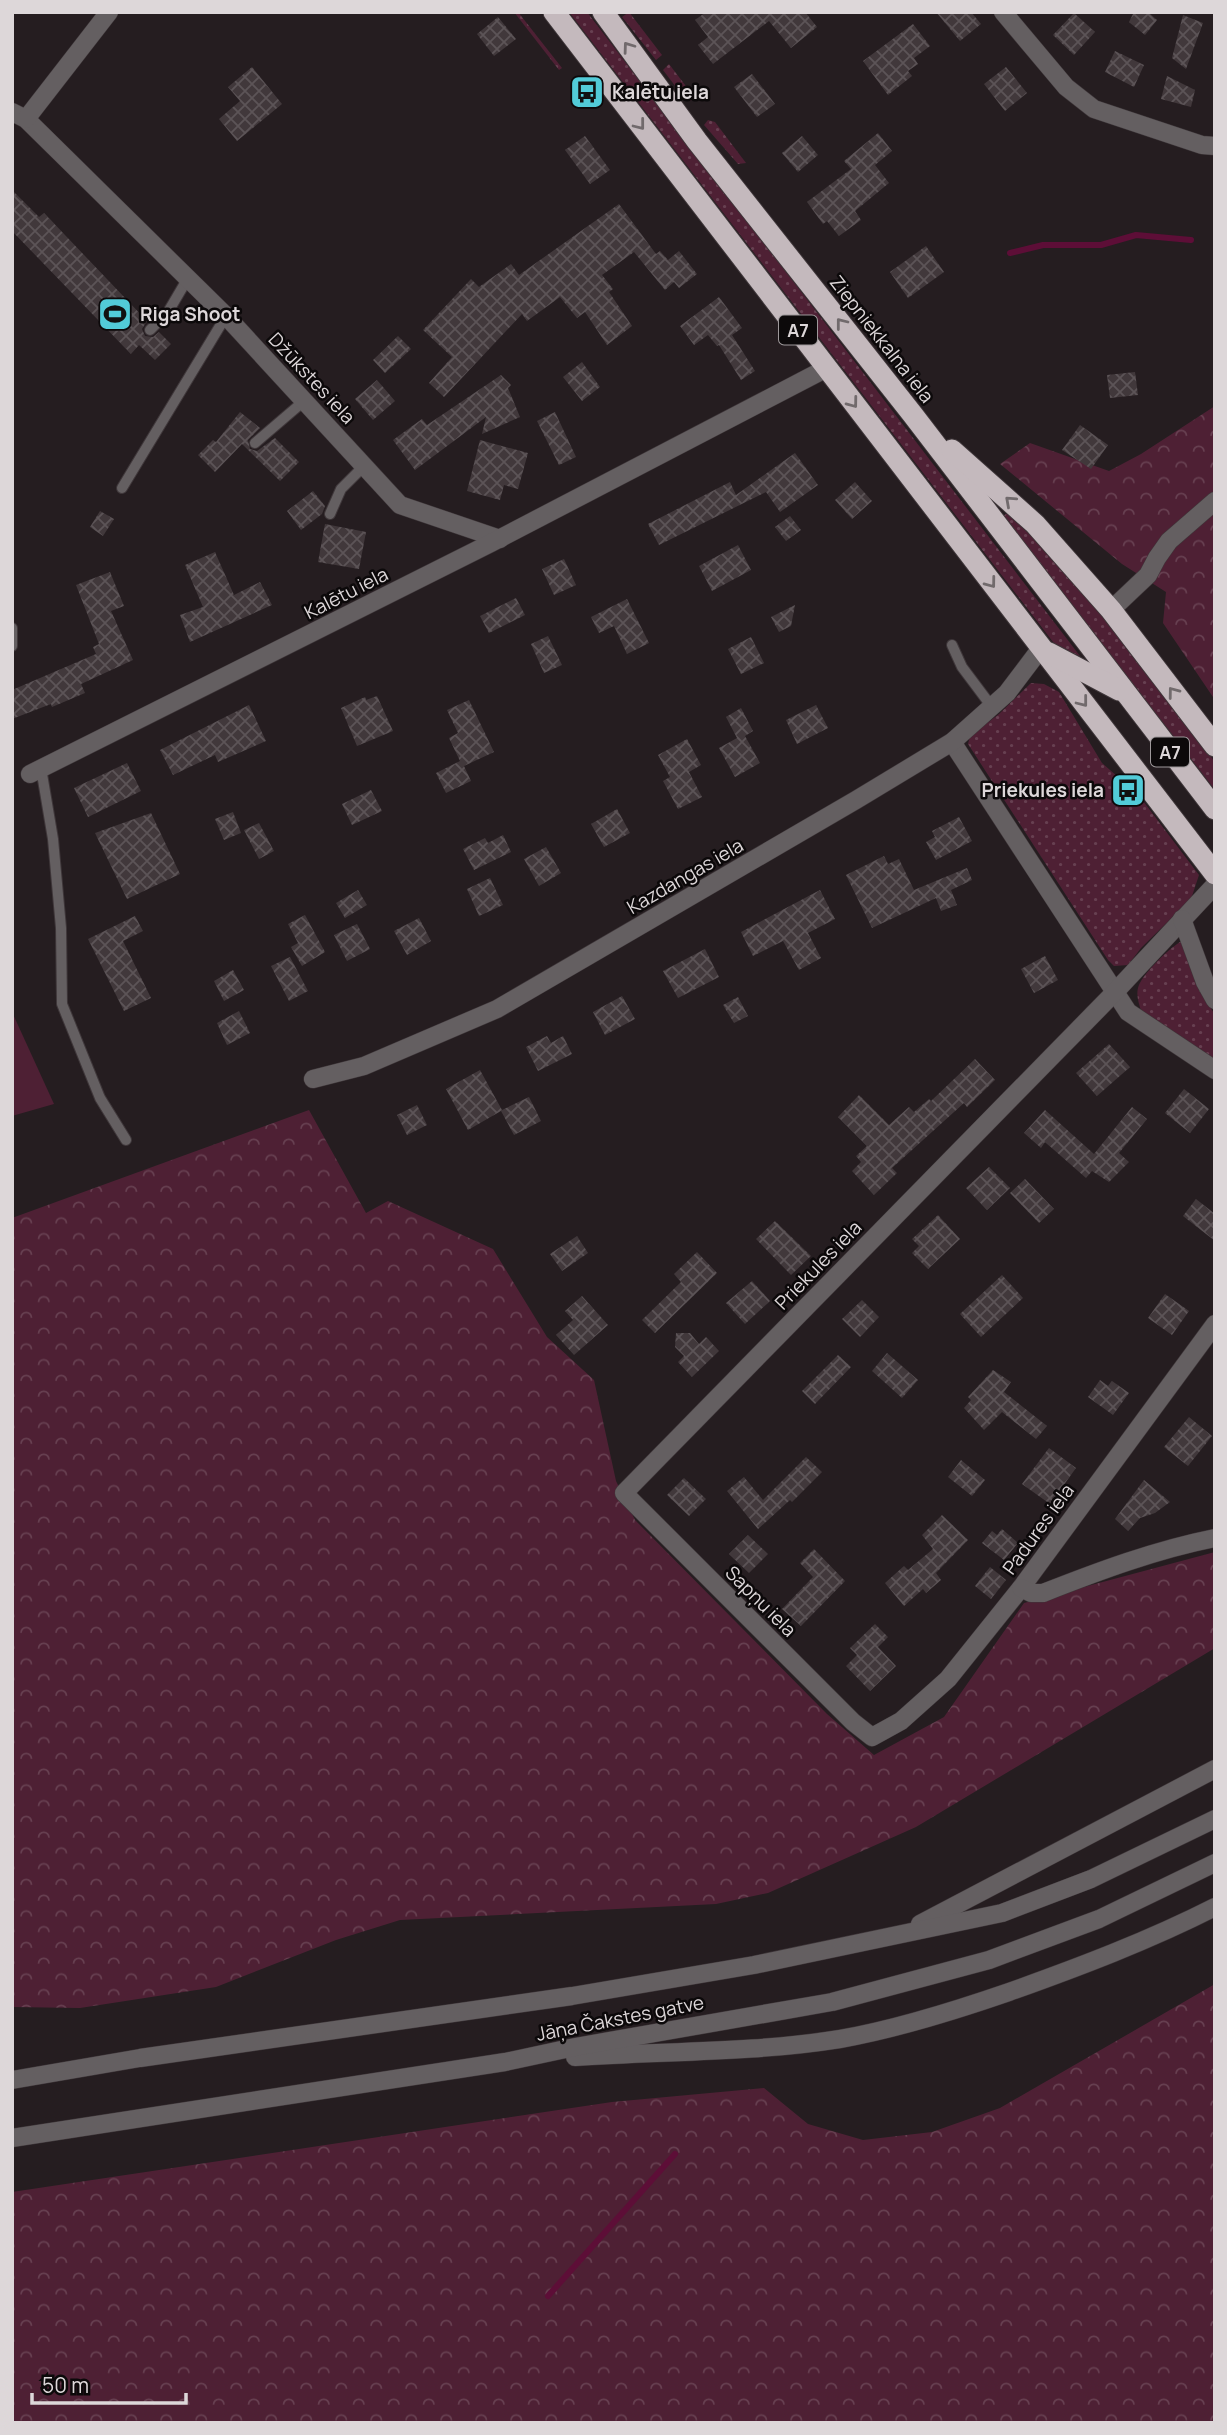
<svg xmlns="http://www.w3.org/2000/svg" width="1227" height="2435" viewBox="0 0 1227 2435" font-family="Manrope,sans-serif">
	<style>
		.grass { fill: url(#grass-dots) }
		.forest { fill: url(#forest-crowns) }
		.garden { fill: #4e2034 }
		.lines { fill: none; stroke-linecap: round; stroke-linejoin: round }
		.stream { stroke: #5d0e37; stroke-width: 6 }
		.building { fill: url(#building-cross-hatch) }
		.lane-casing { stroke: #3f373a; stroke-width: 12 }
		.street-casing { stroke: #3f373a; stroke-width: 19 }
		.highway-casing { stroke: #3f373a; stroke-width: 23 }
		.lane { stroke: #645f61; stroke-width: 10 }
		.street { stroke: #645f61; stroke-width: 18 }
		.highway { stroke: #c4b9bd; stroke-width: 21 }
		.oneway { stroke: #716a6c }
		.labels { text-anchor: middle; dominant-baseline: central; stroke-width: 5; stroke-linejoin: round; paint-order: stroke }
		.shield { fill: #0c090a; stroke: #9e999b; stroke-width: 2 }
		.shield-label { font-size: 18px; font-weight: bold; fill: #ddd7d9 }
		.poi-label { font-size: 19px; font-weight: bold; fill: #ddd7d9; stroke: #0c090a; text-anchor: start }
		.street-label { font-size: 19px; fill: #ddd7d9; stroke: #0c090a }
	</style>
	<defs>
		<pattern id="grass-dots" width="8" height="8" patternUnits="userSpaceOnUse" patternTransform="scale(1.75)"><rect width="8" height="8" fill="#4e2034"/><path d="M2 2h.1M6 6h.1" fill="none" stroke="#674051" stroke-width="1.8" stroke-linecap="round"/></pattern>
		<pattern id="forest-crowns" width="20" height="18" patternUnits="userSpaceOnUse" patternTransform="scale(1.75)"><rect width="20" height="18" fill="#4e2034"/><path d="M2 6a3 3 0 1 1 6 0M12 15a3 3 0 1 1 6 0" fill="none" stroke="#674051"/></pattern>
		<pattern id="building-cross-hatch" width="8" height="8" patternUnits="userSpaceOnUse" patternTransform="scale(1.75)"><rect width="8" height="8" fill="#41383b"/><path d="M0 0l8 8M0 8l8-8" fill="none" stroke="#5c5457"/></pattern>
	</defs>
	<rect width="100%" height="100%" fill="#251d20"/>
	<g class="grass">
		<path d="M514,12H518L562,68L559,70Z"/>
		<path d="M569,12H587L1080,656L1064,652L1053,642Z"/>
		<path d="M629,12L662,55L656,60L622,17Z"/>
		<path d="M669,64L695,98L690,101L685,99L663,70Z"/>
		<path d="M708,120L715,122L746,163L738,164L704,125Z"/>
		<path d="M1009,512L1053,557L1112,626L1215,762V790L1003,516Z"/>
		<path d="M1031,683L1044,684L1059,692L1102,763L1118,777L1131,785L1199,875L1191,899L1141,948L1128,965L1114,966L1108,960L968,744L970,736L999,714Z"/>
		<path d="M1182,941L1187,949L1195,982L1215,1015V1062L1141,1011C1139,1003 1136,996 1138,988C1141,975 1170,947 1182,941Z"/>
	</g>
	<g class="forest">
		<path d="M1215,406V700L1163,623L1166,592L1122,564L1000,464L1030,443L1109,471L1141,454Z"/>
		<path d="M309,1110L366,1213L388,1201L493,1249L547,1337L594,1380L616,1481L635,1520L827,1714L874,1755L944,1717L1024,1603L1215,1552V1648L916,1827L768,1893L716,1904L400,1920L336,1940L216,1987L80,2008L12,2007V1218Z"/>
		<path d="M1215,1984V2423H12V2192L612,2102L764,2088L808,2124L863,2140L932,2132L1000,2108Z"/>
	</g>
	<path class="garden" d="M12,1012L54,1104L12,1116Z"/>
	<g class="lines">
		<g class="stream">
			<path d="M1010,253L1043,245H1101L1136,235L1191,240"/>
			<path d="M548,2296L675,2154"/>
		</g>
	</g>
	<g class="building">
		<path d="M706,12H805L817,27L791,48L769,21L713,64L698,45L708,37L695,20Z"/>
		<path d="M936,12H971L981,24L960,41Z"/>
		<path d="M1134,12H1148L1157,20L1145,35L1129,22Z"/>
		<path d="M1074,13L1095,32L1074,55L1053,35Z"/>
		<path d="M1183,15L1203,23L1186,69L1172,58Z"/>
		<path d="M498,17L516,39L494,56L477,34Z"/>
		<path d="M913,24L930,46L914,58L918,64L908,71L912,76L888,95L863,61Z"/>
		<path d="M1115,51L1144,65L1134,87L1105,72Z"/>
		<path d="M252,67L282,104L237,141L219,119L240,101L228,87Z"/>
		<path d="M1006,67L1027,93L1005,111L984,84Z"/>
		<path d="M752,74L775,104L757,117L734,87Z"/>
		<path d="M1167,76L1195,90L1191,107L1161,99Z"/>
		<path d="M878,133L892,151L875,165L889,183L855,211L861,220L839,236L827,221L823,224L807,202L851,169L844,161Z"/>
		<path d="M585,136L610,170L590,184L565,150Z"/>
		<path d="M802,136L818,155L798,172L782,153Z"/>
		<path d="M12,190L39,217L44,213L147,321L142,329L145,336L153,337L159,332L171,344L155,360L139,345L131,354L12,231Z"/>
		<path d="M619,204L656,254L660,251L668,260L679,251L697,274L679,288L674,282L665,290L634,252L602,275L613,289L609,292L632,326L607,345L585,312L577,318L560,297L527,321L522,314L444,397L429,383L452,357L423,330L471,279L479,287L511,264L519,275Z"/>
		<path d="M926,246L944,272L908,298L890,272Z"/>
		<path d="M719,297L742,328L732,335L755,371L741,380L719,345L717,346L708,335L694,345L680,326Z"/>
		<path d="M398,336L411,349L385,373L373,360Z"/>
		<path d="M582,362L600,387L582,401L563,377Z"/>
		<path d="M1135,372L1138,395L1110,398L1107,375Z"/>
		<path d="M501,375L511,385L508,388L520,417L482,434L486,417L415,470L393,440L422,419L427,425Z"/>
		<path d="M377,380L395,401L373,420L355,399Z"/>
		<path d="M240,412L260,428L248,440L250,449L257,451L275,438L299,462L280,481L242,444L215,472L198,455L213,440L216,442Z"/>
		<path d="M555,412L576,457L559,465L537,421Z"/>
		<path d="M1080,425L1108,445L1091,469L1062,450Z"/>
		<path d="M480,440L528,453L518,489L504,485L500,500L467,491Z"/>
		<path d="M795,453L818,485L780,512L766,492L659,545L648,524L730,482L736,495Z"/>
		<path d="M855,482L872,501L852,519L835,500Z"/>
		<path d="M313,491L325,506L322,514L301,530L287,511Z"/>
		<path d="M100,511L114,519L103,536L90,527Z"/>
		<path d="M790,516L801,530L786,541L775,527Z"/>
		<path d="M325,524L366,532L359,569L318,562Z"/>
		<path d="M738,545L751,570L712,591L699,566Z"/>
		<path d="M215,552L234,595L260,582L272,605L190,642L180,615L203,607L185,565Z"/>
		<path d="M564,559L576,585L554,595L542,569Z"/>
		<path d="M110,572L124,606L111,611L133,660L81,684L85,693L52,707L51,704L12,719V690L96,654L93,647L99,644L76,585Z"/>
		<path d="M516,598L525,615L489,633L480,616Z"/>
		<path d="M627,599L649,643L627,654L614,626L599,633L591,617Z"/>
		<path d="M795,605L791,626L779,632L771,617Z"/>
		<path d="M548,636L562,665L544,673L531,644Z"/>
		<path d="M751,637L764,663L741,674L728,649Z"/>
		<path d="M377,696L393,731L357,746L341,708L365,697L366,700Z"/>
		<path d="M469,700L494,752L464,766L471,781L446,793L436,773L460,761L449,738L458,733L447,710Z"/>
		<path d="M249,705L266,741L218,762L215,755L173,775L160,750Z"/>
		<path d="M816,705L828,728L797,744L786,720Z"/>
		<path d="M741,708L753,731L745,736L760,763L735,777L719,748L737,738L726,717Z"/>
		<path d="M687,739L701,765L689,772L702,797L678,809L663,781L670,777L658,755Z"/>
		<path d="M127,763L141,791L88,817L74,788Z"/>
		<path d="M371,790L382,811L352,825L342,804Z"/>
		<path d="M617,809L630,833L604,847L591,824Z"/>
		<path d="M233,812L241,833L224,840L215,819Z"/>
		<path d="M151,813L180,874L127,899L95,833Z"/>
		<path d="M959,817L972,841L936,860L926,842L935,837L932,831Z"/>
		<path d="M259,823L274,851L259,859L244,830Z"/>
		<path d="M503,835L511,852L474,870L463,849L485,838L488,843Z"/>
		<path d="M546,847L561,873L539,886L524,859Z"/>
		<path d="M884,856L888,864L899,859L914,890L967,868L972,880L951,890L957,905L941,911L936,898L872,928L846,875Z"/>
		<path d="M490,878L503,905L479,916L467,889Z"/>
		<path d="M358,890L367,905L345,918L336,903Z"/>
		<path d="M820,890L835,919L808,933L821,958L799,970L783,941L753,956L741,932Z"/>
		<path d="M305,915L325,952L302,966L291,947L298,943L288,924Z"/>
		<path d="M135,916L143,931L123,941L151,998L124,1011L88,939Z"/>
		<path d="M419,918L431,941L407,955L394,931Z"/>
		<path d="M357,924L370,949L347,961L334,935Z"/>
		<path d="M705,949L719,977L678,998L663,971Z"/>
		<path d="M1045,956L1058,980L1034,993L1021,969Z"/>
		<path d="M290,957L308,991L289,1001L271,966Z"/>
		<path d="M233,970L244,990L224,1001L214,981Z"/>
		<path d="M622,996L635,1019L605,1035L593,1012Z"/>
		<path d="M738,997L748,1016L734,1023L723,1005Z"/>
		<path d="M239,1011L250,1033L227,1045L217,1023Z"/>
		<path d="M547,1036L551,1043L563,1036L572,1054L538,1071L526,1047Z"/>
		<path d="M1109,1044L1130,1067L1097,1096L1076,1073Z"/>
		<path d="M975,1059L995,1080L967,1107L964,1103L892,1168L897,1173L874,1195L852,1171L861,1162L856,1156L867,1146L838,1117L859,1095L889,1125L909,1107L914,1112L929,1099L931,1101Z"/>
		<path d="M480,1070L502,1110L529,1097L541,1121L514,1135L501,1111L468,1130L446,1089Z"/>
		<path d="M1184,1089L1209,1109L1190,1133L1165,1113Z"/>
		<path d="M417,1105L427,1125L407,1135L397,1115Z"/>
		<path d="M1132,1107L1147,1119L1119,1153L1129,1162L1109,1182L1092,1171L1086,1178L1045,1142L1041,1148L1024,1133L1045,1110L1094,1154Z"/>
		<path d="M989,1167L1010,1188L987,1210L966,1188Z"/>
		<path d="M1025,1179L1054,1209L1039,1223L1010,1193Z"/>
		<path d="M1196,1199L1215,1214V1241L1183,1216Z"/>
		<path d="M938,1215L960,1239L928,1269L912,1253L919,1246L912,1239Z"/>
		<path d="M775,1221L811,1256L791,1275L756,1239Z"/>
		<path d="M577,1236L588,1253L562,1271L550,1254Z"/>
		<path d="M697,1252L717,1273L655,1333L642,1320L681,1282L674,1274Z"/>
		<path d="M1002,1275L1023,1298L981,1337L960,1314Z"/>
		<path d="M752,1281L770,1301L745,1324L726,1303Z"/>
		<path d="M1165,1294L1189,1311L1172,1335L1148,1318Z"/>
		<path d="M582,1296L608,1325L574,1355L556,1335L573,1320L565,1311Z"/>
		<path d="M862,1300L879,1317L860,1337L842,1319Z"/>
		<path d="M676,1333H690L699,1344L706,1337L719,1351L692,1377L678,1362L684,1356L675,1347Z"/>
		<path d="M887,1353L918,1380L902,1398L872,1371Z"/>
		<path d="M838,1355L851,1367L815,1404L802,1391Z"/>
		<path d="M993,1370L1011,1382L1004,1392L1047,1426L1036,1439L1002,1412L984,1430L964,1408L971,1400L968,1397Z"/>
		<path d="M1100,1380L1108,1386L1112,1381L1129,1393L1113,1415L1088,1397Z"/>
		<path d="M1189,1417L1212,1436L1188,1466L1164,1447Z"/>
		<path d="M1049,1448L1076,1468L1050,1504L1022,1484Z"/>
		<path d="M806,1457L822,1472L792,1502L790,1500L758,1529L727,1491L744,1477L763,1500Z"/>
		<path d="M961,1460L985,1480L972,1496L948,1477Z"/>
		<path d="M684,1478L706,1499L689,1516L667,1495Z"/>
		<path d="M1144,1480L1170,1502L1155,1513L1140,1518L1128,1531L1115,1519Z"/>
		<path d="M942,1515L968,1540L936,1573L941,1580L926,1593L923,1589L904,1606L885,1583L904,1566L908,1570L933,1549L922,1535Z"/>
		<path d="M1002,1529L1018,1543L1004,1560L982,1543L992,1531L997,1535Z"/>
		<path d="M748,1535L768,1554L749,1573L729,1554Z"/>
		<path d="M814,1549L845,1581L801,1626L782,1609L813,1577L800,1563Z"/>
		<path d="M990,1567L1006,1580L991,1599L975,1586Z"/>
		<path d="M875,1624L888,1637L878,1647L896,1666L870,1691L846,1666L857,1655L850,1648Z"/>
	</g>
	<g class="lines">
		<g class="lane-casing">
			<g id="lane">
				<path d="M150,330L168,312L188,278"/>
				<path d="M255,443L304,401"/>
				<path d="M122,488L226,316"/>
				<path d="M330,514L341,489L364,466"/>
				<path d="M12,628V646"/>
				<path d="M952,645L962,667L992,707"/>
				<path d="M41,768L53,839L61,928L62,1004L100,1098L126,1140"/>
			</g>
		</g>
		<g class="street-casing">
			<g id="street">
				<path d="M1003,12L1066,87L1094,109L1202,145L1215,146"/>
				<path d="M12,112L26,119L226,316L400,505L500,539"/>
				<path d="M26,119L109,12"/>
				<path d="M1111,610L1148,575L1157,558L1169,541L1215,501"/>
				<path d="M952,742L1128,1012L1215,1070"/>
				<path d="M30,774L491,543L827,368"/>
				<path d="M1215,885L1114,993L624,1493L853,1722L872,1737L901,1721L948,1679L1021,1588L1215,1324"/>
				<path d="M1182,919L1205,982L1215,1000"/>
				<path d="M313,1079L364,1066L497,1009L856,800L952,742L1007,693L1041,648"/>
				<path d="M1021,1588L1031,1593H1043C1099,1571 1155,1550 1215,1538"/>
				<path d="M920,1924L1215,1769"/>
				<path d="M575,2057C663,2051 752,2053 840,2039C897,2029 954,2011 1009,1992C1079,1967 1148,1941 1215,1907"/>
				<path d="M12,2080L140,2058L572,1996L754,1965L1002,1913L1091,1879L1215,1819"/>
				<path d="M12,2138L505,2062L575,2047L832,2002L989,1960L1099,1919L1215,1863"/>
			</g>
		</g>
		<g class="highway-casing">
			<g id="highway">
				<path d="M554,12L1215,874"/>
				<path d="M603,12L697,141L913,415L1215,809"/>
				<path d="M952,450L1035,524L1111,610L1215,746"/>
				<path d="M1049,653L1119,690"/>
			</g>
		</g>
		<use href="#lane" class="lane"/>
		<use href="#street" class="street"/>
		<use href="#highway" class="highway"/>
	</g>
	<defs><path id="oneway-chevron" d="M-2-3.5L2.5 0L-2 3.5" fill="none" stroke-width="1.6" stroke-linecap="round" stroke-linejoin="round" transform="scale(1.75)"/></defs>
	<g class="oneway">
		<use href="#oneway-chevron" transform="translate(628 47) rotate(-126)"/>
		<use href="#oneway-chevron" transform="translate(640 125) rotate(52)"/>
		<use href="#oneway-chevron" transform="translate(841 323) rotate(-128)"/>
		<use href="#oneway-chevron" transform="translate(853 403) rotate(53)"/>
		<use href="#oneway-chevron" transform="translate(1010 501) rotate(-138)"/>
		<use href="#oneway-chevron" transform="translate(991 583) rotate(53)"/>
		<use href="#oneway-chevron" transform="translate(1173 692) rotate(-127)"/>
		<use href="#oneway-chevron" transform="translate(1083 702) rotate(52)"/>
	</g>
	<defs>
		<g id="bus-square" transform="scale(1.75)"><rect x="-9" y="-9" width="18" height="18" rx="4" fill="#52cbd8" stroke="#0c090a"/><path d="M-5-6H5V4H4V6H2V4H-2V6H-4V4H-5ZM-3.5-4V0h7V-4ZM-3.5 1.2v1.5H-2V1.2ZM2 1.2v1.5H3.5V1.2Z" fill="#111"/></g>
		<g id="stadium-square" transform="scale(1.75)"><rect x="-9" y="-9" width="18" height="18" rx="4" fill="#52cbd8" stroke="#0c090a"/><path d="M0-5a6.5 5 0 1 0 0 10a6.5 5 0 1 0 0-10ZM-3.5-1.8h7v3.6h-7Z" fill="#111"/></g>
	</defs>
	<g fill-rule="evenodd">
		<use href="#bus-square" x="587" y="92"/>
		<use href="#stadium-square" x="115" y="314"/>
		<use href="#bus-square" x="1128" y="790"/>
	</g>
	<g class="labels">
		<g class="shield">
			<rect x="779" y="315.5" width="38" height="29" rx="5"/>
			<rect x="1151" y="737.5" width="38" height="29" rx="5"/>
		</g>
		<g class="shield-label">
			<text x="798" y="330">A7</text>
			<text x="1170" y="752">A7</text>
		</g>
		<g class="poi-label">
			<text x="612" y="92">Kalētu iela</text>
			<text x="140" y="314">Riga Shoot</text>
			<text x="1104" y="790" text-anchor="end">Priekules iela</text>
		</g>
		<g class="street-label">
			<text transform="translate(882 339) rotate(52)">Ziepniekkalna iela</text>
			<text transform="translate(312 378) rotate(47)">Džūkstes iela</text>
			<text transform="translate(346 593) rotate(-27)">Kalētu iela</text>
			<text transform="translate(685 876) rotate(-30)">Kazdangas iela</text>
			<text transform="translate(818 1265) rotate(-46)">Priekules iela</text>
			<text transform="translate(1038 1529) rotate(-54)">Padures iela</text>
			<text transform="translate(761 1601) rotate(45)">Sapņu iela</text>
			<text transform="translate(620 2018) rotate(-11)">Jāņa Čakstes gatve</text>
		</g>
	</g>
	<rect width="1227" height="2435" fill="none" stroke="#ddd7d9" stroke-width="28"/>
	<path d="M32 2393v10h154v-10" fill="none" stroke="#ddd7d9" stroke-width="3.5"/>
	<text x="42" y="2393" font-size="21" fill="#ddd7d9" stroke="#0c090a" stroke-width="5" paint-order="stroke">50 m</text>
</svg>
